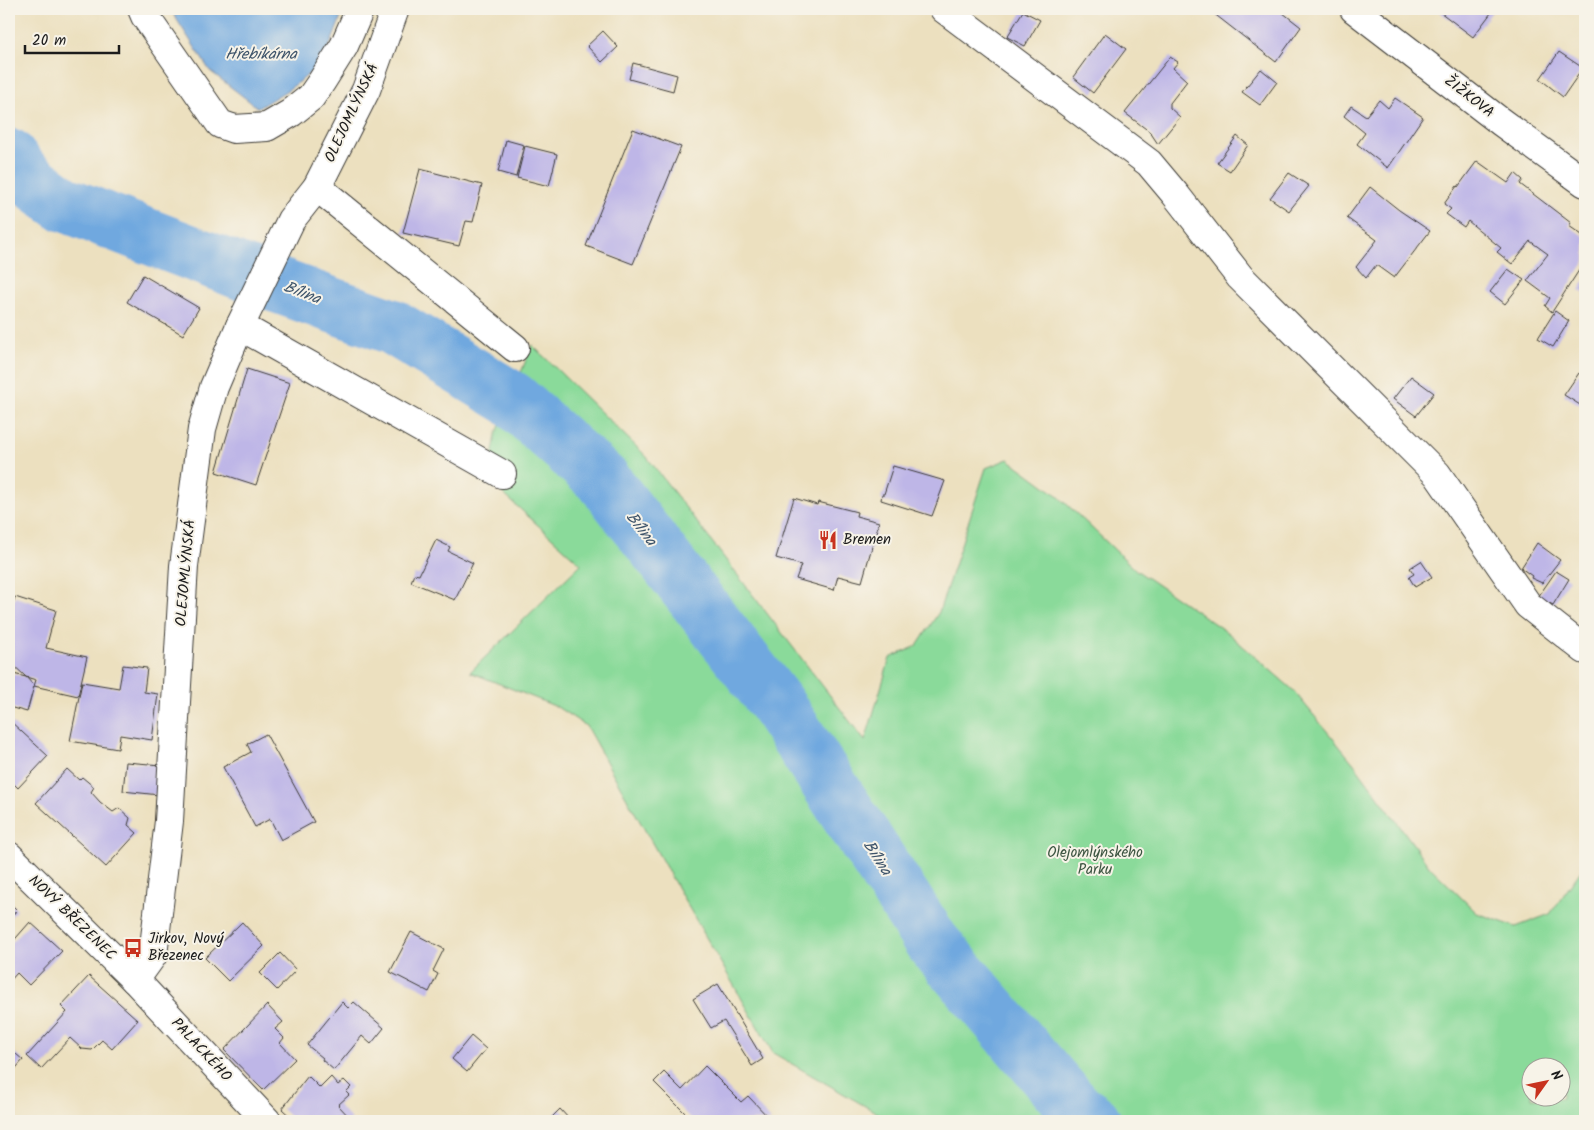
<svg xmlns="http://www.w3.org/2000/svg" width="1594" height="1130" viewBox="0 0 1594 1130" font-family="Kalam,sans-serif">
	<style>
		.green { fill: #8ada9a; stroke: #537b5b; fill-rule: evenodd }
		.water { fill: #70a8df; stroke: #46627e }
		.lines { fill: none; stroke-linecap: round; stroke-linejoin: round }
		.river { stroke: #70a8df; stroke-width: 56 }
		.building { fill: #beb6e7 }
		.minor-casing { stroke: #3b3934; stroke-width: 30 }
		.minor { stroke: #fff; stroke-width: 28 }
		.labels { text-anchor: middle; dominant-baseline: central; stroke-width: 4; stroke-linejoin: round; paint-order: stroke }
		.street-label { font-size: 15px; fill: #1c1c1c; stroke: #f7f3e8 }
		.poi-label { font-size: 15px; fill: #1c1c1c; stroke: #f7f3e8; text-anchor: start }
		.park-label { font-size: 15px; fill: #3d5542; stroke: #f7f3e8 }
		.water-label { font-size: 16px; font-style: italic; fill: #3e546a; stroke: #f7f3e8 }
	</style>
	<rect width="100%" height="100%" fill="#f7f3e8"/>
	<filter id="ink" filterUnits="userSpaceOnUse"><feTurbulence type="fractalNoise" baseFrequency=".02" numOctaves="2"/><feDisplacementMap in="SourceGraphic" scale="10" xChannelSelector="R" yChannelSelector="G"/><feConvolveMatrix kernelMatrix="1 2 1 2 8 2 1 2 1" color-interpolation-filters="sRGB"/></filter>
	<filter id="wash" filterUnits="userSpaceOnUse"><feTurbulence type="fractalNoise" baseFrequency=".0096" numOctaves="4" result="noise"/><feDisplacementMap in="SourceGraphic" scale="20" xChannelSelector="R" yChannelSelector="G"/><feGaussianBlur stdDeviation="1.12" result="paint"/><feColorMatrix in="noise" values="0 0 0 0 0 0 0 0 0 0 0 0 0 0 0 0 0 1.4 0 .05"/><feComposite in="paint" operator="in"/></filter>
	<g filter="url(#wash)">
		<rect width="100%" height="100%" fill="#ece0bf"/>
		<path class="green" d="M532,345L646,456L865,741L890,658L917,646L939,612L986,468L1008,459L1057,495L1136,570L1228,633L1292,689L1355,765L1430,867L1477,913L1516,927L1550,914L1585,865V1121H891L773,1053L681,894L586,726L557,707L470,672L581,564L488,480L496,435ZM1532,1068H1562V1098H1532Z"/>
		<path class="water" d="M170,9H344C337,27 329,54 315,68C299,85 277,96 258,108L210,71Z"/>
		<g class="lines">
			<path class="river" d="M9,156L24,175L62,203L246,274L393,327L512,399L604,481L776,703L932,942L1077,1110L1093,1121"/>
		</g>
		<g id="blocks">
			<g class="building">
				<path d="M1208,9H1278L1301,27L1276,62Z"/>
				<path d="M1436,9H1494L1473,37Z"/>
				<path d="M1023,11L1040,20L1025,46L1007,37Z"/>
				<path d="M603,31L618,47L602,62L587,46Z"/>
				<path d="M1105,33L1126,49L1093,93L1073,77Z"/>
				<path d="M1559,52L1583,68L1563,97L1540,79Z"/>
				<path d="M1170,57L1178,62L1173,68L1187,81L1170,103V108L1180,117L1158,144L1150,132L1125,113Z"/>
				<path d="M633,63L677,75L673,91L629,79Z"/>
				<path d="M1261,69L1277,82L1260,105L1242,92Z"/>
				<path d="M1395,98L1423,117L1388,168L1357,144L1365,133L1344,116L1351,106L1366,116L1379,100L1388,108Z"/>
				<path d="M633,129L681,147L633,264L586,246Z"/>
				<path d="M1237,136L1248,145L1230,171L1217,163Z"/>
				<path d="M506,140L524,145L516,177L498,172Z"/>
				<path d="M525,146L557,154L549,186L517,178Z"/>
				<path d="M1477,161L1508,183L1515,173L1523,180L1520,184L1571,223L1569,226L1585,237V261L1552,312L1545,306L1550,298L1527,281L1548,254L1530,241L1512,264L1497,252L1501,248L1468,221L1464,227L1446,214L1451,209L1444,204L1457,186L1458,187Z"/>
				<path d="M420,169L482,185L473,222L466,221L459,246L403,233Z"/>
				<path d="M1289,173L1309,186L1289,211L1270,198Z"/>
				<path d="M1370,187L1399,210L1430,231L1394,278L1376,265L1366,278L1356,267L1377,240L1347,218Z"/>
				<path d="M1508,269L1524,280L1505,304L1490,292Z"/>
				<path d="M143,275L199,308L183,335L127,302Z"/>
				<path d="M1585,280V294L1579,290Z"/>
				<path d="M1555,311L1569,321L1553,347L1538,338Z"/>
				<path d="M247,369L290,383L256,485L216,472Z"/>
				<path d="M1579,373L1585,376V408L1564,395Z"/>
				<path d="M1411,376L1434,393L1416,416L1393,399Z"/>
				<path d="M893,466L945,481L932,516L881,500L882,494H884Z"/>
				<path d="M794,498L817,505L818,502L857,512L856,516L879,522L862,582L838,576L834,590L796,579L801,565L776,558Z"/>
				<path d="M436,540L450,547L448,551L473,563L455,600L411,582L414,574L419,575Z"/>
				<path d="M1537,543L1560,560L1542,583L1531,578L1532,576L1521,568Z"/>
				<path d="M1421,561L1432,577L1415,587L1409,577L1414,574L1410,568Z"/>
				<path d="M1556,571L1569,579L1553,605L1538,597Z"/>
				<path d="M15,597L56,610L46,648L87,657L78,696L34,686L36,680L26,677L9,661V616Z"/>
				<path d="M123,665L147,668L144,692L158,694L152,740L120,735L118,749L70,741L82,682L119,688Z"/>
				<path d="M9,673L26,677L34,686L27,712L9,707Z"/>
				<path d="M9,720L48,756L18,788L9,779Z"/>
				<path d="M266,734L314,822L281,840L270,819L255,827L223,767L251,752L247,744Z"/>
				<path d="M126,762L161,765L159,795L123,791Z"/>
				<path d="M67,769L79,780L82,777L94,787L91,792L100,802L113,812L119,808L130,818L128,825L137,833L106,867L36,803Z"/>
				<path d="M9,902L17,910L9,919Z"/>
				<path d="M30,922L62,951L29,985L17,973L9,982V946Z"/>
				<path d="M242,922L264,946L228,981L205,958Z"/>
				<path d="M411,932L444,949L433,971L438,974L429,992L390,972Z"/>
				<path d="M280,953L296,970L277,990L260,973Z"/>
				<path d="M89,976L138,1020L112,1049L102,1040L92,1050L82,1049L70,1038L41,1069L27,1056L67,1012L61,1006Z"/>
				<path d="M718,984L763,1059L752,1066L724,1021L711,1028L693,999Z"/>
				<path d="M342,1002L348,1008L354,1002L384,1028L371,1044L362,1036L334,1070L322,1060L323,1058L307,1045Z"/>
				<path d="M267,1005L283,1022L275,1029L284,1038L280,1043L295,1059L263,1090L224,1050Z"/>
				<path d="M471,1036L486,1049L467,1072L452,1059Z"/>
				<path d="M9,1048L23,1060L9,1076Z"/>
				<path d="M705,1066L741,1102L748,1096L771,1120L769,1121H693L654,1082L664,1072L682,1090Z"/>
				<path d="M308,1076L320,1088L331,1077L338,1085L344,1080L351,1087L346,1092L349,1095L338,1105L352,1120L351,1121H295L282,1109Z"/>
				<path d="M560,1109L570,1120L568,1121H548Z"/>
			</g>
		</g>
	</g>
	<g filter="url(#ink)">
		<use href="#blocks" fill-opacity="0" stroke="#3b3934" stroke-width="1"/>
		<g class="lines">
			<g class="minor-casing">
				<g id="minor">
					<path d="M142,9L145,16L220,124L234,129L267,127L291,113L311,97L322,81L344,46L360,9"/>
					<path d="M944,9L1149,163L1175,194L1240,277L1437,474L1528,605L1585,650"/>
					<path d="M1354,9L1501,122L1585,183"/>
					<path d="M317,187L515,348"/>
					<path d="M240,326L502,474"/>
					<path d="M9,856L135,980L267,1121"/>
					<path d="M135,980L153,955L169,821L184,566L202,429L214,387L240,326L291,220L317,187L366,90L395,9"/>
				</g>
			</g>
			<use href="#minor" class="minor"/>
		</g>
	</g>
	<defs>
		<g id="restaurant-bare" transform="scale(1.5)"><path d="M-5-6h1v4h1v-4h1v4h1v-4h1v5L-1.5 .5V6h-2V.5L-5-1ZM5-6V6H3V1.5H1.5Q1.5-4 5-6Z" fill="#c8321e" stroke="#f7f3e8" stroke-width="2.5" paint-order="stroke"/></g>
		<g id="bus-bare" transform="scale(1.5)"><path d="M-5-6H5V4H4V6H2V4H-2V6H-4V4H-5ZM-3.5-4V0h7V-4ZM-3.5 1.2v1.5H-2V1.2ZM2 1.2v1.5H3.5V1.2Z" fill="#c8321e" stroke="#f7f3e8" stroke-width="2.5" paint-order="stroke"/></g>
	</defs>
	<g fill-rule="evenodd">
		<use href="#restaurant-bare" x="828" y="540"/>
		<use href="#bus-bare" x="133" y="948"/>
	</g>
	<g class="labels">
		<g class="street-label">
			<text transform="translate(1469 97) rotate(38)">ŽIŽKOVA</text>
			<text transform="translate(352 113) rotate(-65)">OLEJOMLÝNSKÁ</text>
			<text transform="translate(186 573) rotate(-85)">OLEJOMLÝNSKÁ</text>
			<text transform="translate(72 918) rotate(44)">NOVÝ BŘEZENEC</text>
			<text transform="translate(201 1050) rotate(47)">PALACKÉHO</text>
		</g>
		<g class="poi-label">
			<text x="843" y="540">Bremen</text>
			<text x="148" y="939">Jirkov, Nový<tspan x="148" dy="17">Březenec</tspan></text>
		</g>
		<g class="park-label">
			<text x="1095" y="853">Olejomlýnského<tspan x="1095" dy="17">Parku</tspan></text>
		</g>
		<g class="water-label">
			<text x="261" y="54">Hřebíkárna</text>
			<text transform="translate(302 293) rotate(21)">Bílina</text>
			<text transform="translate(641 529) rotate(52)">Bílina</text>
			<text transform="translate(877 858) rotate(57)">Bílina</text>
		</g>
	</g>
	<rect width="1594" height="1130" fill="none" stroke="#f7f3e8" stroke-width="30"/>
	<g transform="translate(1546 1082) rotate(57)"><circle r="24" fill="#f7f3e8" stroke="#9f9d96"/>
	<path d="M0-4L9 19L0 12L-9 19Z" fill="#c8321e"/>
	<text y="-8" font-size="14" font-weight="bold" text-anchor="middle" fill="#1c1c1c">N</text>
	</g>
	<path d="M25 45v8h94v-8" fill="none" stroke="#1c1c1c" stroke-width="2.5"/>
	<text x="32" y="45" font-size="15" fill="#1c1c1c" stroke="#f7f3e8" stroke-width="4" paint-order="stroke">20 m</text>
</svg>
